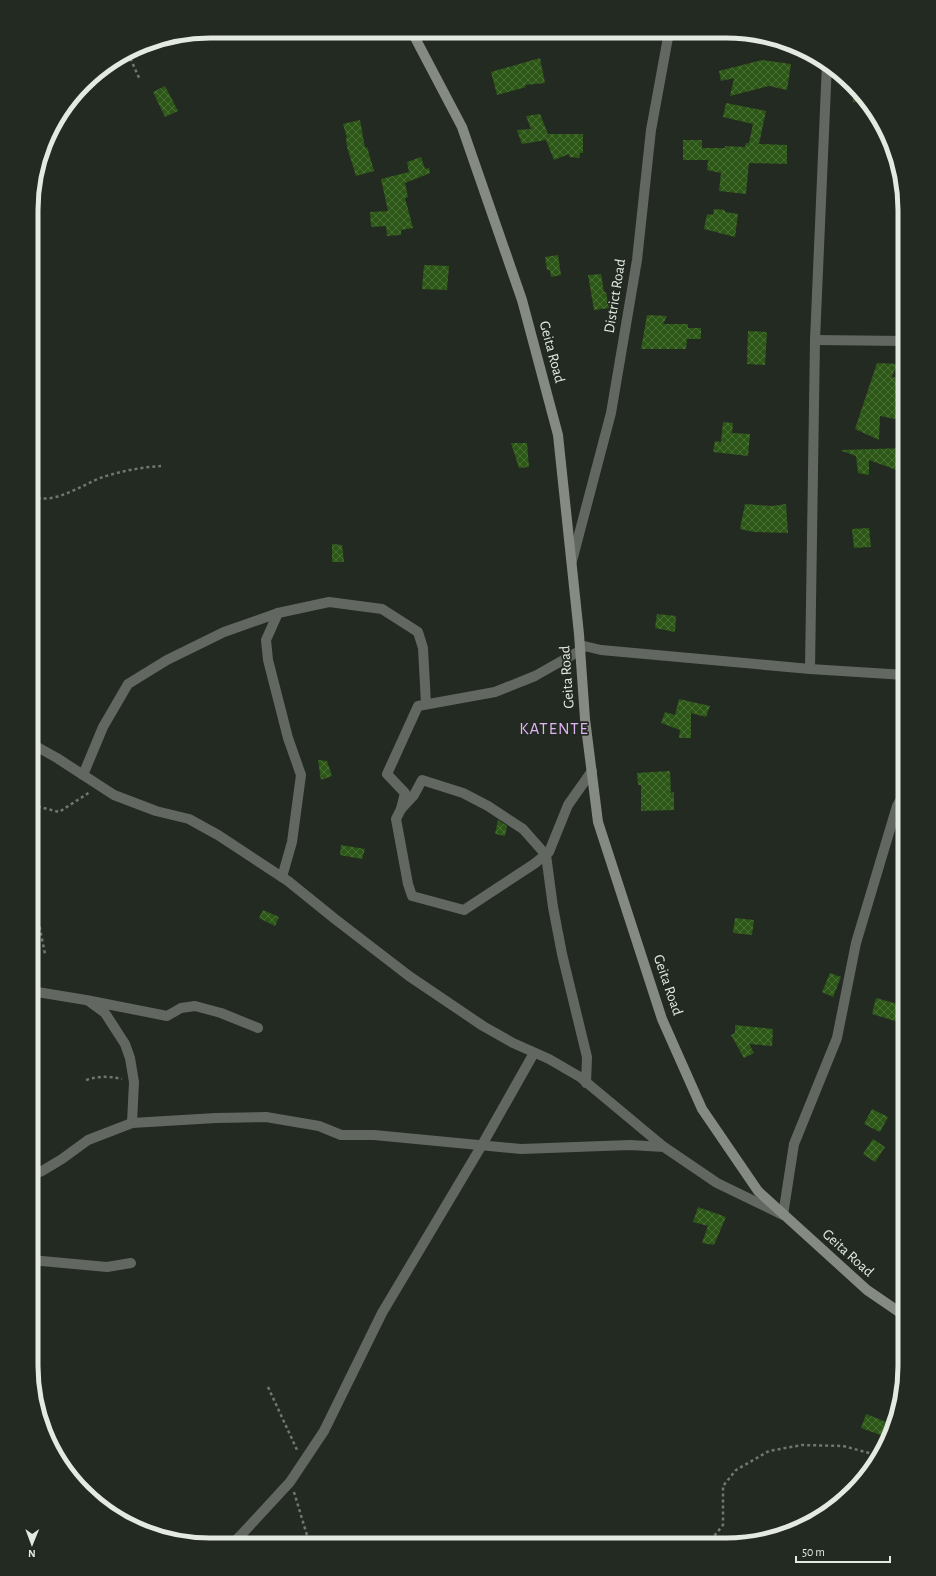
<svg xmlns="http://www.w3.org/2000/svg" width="936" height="1576" viewBox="0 0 936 1576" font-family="'Alegreya Sans',sans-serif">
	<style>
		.building { fill: url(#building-cross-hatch) }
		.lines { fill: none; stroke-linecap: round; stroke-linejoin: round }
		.path { stroke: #71776f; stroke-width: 2.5; stroke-dasharray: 3 3; stroke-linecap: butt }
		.minor { stroke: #636762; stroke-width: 10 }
		.tertiary { stroke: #636762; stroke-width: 10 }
		.secondary { stroke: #858a82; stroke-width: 10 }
		.labels { text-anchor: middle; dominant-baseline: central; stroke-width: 3.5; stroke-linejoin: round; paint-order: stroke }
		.street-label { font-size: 15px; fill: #e4e9e2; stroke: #232a21 }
		.quarter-label { font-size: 17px; letter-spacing: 1px; fill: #e0b4f5; stroke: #232a21 }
		.rim { fill: none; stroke: #e4e9e2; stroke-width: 5 }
	</style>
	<defs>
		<pattern id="building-cross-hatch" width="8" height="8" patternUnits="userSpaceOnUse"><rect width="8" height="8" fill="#2d5716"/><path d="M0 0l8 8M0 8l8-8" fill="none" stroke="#4b6f38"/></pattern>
	</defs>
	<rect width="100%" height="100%" fill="#232a21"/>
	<g class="building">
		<path d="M540,58L545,83L525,85L526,87L497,95L491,72Z"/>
		<path d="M762,60L791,64L787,90L769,86L730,96L734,78L721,81L719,71Z"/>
		<path d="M165,86L178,111L165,117L153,92Z"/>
		<path d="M854,87L868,101L869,103L853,102Z"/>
		<path d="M726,103L766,111L759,144L787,145V164L749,163L746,194L719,191L721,173L707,170L708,160H683V140H702V148H725V146L745,147L746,143H749L753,124L723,117Z"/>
		<path d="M540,114L548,134H583V153H580L579,158L569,157V154L554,160L546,140L522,144L517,130L531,129L526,116Z"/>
		<path d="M360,120L365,148L367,147L374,171L356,176L347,147L346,138H347L343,124Z"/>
		<path d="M421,157L425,169L429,168L430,173L405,183L408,197L405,198L413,228L401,230V235L387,236L386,226L371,227L370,212L388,211L381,179L409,172L407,162Z"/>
		<path d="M714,209L725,210V212L738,214L735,237L704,229L707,214L713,215Z"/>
		<path d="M558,255L561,275L551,277L550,270H547L545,257Z"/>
		<path d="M424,265L449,266L447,290L422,289Z"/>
		<path d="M601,274L604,292H606L609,308L594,310L588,275Z"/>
		<path d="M647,315L667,316L663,324H688V328H701V339H687L686,349H641Z"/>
		<path d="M748,331L767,332L765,365L747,364Z"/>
		<path d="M877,363L897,364L892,377L905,379V421L880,416L879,440L855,429Z"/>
		<path d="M723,422L733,423L732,433L750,434L748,456L713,452L715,441L721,442Z"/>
		<path d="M511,443H527L529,467L519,468Z"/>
		<path d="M905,448V473L869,460V475L858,473L856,456L842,451V450Z"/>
		<path d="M745,504L772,506L786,504L788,533L754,532L740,529Z"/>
		<path d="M869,528L871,547L854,548L852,529Z"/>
		<path d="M332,544L342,545L344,562H332Z"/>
		<path d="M657,614L676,616L675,632L655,628Z"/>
		<path d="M679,699L710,706L706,717L691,713V738H679L680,730L661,723L665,712L675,715Z"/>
		<path d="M318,760L327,761L332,776L321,780Z"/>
		<path d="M670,771L671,793L674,792V810L641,811V785H638L637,773Z"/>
		<path d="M498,820L507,826L505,836L495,834Z"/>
		<path d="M341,845L365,849L362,859L340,855Z"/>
		<path d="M263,910L279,917L275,926L259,918Z"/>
		<path d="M735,918L754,920L752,935L733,933Z"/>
		<path d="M830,973L841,977L833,997L822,992Z"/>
		<path d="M876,998L905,1006V1024L872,1014Z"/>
		<path d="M735,1025L773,1029L772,1046L749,1044L754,1053L744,1058L731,1035L735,1033Z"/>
		<path d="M872,1109L888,1117L880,1132L864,1124Z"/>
		<path d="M873,1139L885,1147L875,1162L863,1154Z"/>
		<path d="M698,1207L726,1217L714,1245L702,1243L708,1226L693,1222Z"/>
		<path d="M866,1414L894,1425L889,1438L861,1428Z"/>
	</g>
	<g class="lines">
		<g class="path">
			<path d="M223,31L226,38"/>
			<path d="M128,53L140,80"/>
			<path d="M32,496C53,506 83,484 103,477C122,471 142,467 161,466"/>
			<path d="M32,805L59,812L90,792"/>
			<path d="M32,904L39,924L45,954"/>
			<path d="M86,1080C99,1076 108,1076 122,1079"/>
			<path d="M268,1387L298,1452"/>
			<path d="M294,1492L309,1542L312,1544"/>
			<path d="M707,1545L723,1525V1486L736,1470L769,1451L802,1445L843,1446L873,1454L879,1457"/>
		</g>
		<g class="minor">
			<path d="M815,340L905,341"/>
			<path d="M278,613L266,640L268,660L288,738L301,775L292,842L282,877"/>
			<path d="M580,645L601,650L810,669L905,675"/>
			<path d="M581,650L535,676L495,692L418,706L387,774L405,793L401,809L396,819L408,884L412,896L464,910L534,864L549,852L568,805L592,771"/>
			<path d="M810,669L815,340L827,63"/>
			<path d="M32,744L57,758L114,795L156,811L189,819L218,835L288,881L335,919L409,976L483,1026L513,1043L549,1059L580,1077L664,1147L717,1183L783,1215L794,1144L837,1038L856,943L897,806L905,792"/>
			<path d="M83,775L103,727L128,684L167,660L224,632L278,613L329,602L382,609L418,632L423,648L426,704"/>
			<path d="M401,809L414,795L422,780L463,793L488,806L523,829L546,855L553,907L562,954L587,1057L586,1083"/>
			<path d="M31,991L86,1000L167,1016L181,1008L195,1006L221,1013L258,1028"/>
			<path d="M90,1002L105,1013L125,1044L130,1058L134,1082L132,1123"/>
			<path d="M31,1175L42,1171L62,1159L88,1140L132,1123L216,1118L266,1117L319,1126L341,1135H374L521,1149L630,1145L664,1147"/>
			<path d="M31,1260L107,1267L131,1263"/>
			<path d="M232,1544L242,1534L290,1482L324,1431L382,1313L482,1145L534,1053"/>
		</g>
		<path class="tertiary" d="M572,561L611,413L637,260L651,130L669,32"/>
		<path class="secondary" d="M412,32L462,127L522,300L558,435L579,634L585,719L598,822L662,1019L702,1109L758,1191L867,1290L905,1316"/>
	</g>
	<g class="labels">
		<g class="street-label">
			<text transform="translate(615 296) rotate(-81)">District Road</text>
			<text transform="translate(552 352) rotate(75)">Geita Road</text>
			<text transform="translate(567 677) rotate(-94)">Geita Road</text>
			<text transform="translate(668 985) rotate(71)">Geita Road</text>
			<text transform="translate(848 1253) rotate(42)">Geita Road</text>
		</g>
		<g class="quarter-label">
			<text x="554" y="728">KATENTE</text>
		</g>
	</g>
	<path d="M0 0H936V1576H0ZM210 38H726A172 172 0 0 1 898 210V1366A172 172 0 0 1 726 1538H210A172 172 0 0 1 38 1366V210A172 172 0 0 1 210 38Z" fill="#232a21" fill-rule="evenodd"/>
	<path class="rim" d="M210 38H726A172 172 0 0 1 898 210V1366A172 172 0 0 1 726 1538H210A172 172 0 0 1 38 1366V210A172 172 0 0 1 210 38Z"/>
	<g transform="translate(32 1544) rotate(181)" stroke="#232a21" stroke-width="3" paint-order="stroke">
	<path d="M0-3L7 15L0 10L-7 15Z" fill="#e4e9e2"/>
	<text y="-6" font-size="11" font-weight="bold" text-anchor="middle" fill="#e4e9e2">N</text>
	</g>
	<path d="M796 1556v6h94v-6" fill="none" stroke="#e4e9e2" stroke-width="2"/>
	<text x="802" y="1556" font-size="12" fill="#e4e9e2" stroke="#232a21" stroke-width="3" paint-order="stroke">50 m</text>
</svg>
